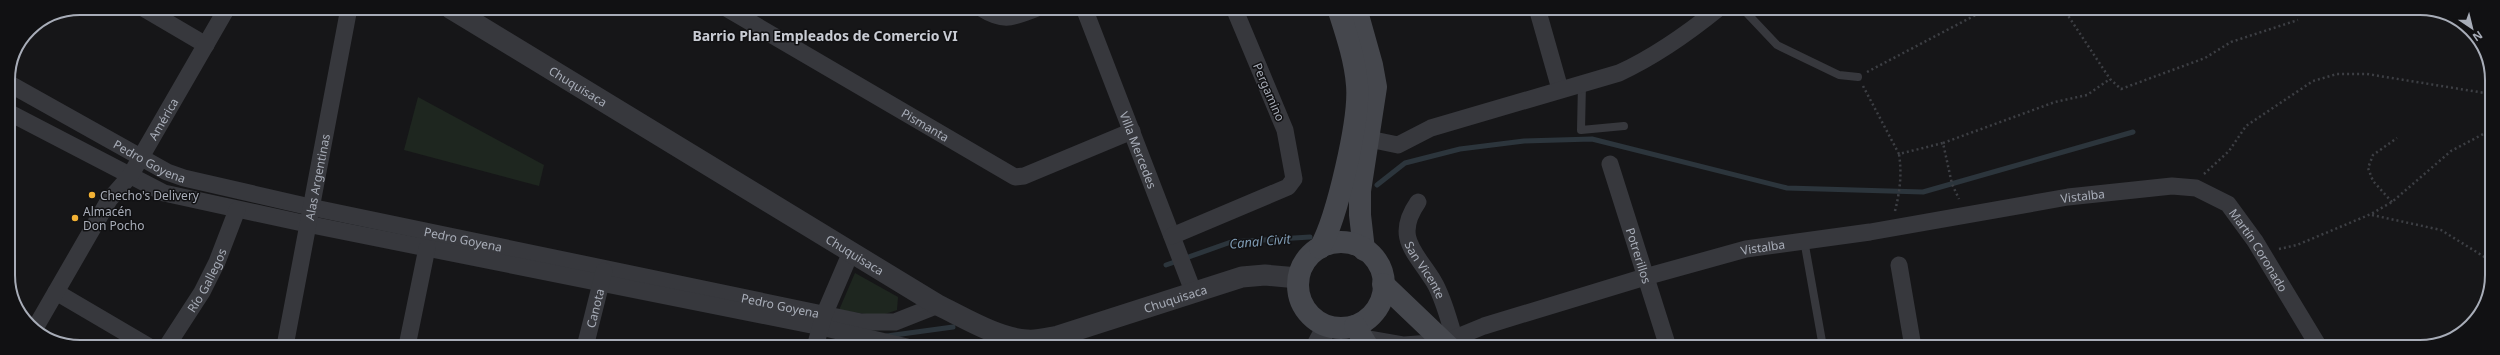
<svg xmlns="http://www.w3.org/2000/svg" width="2500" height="355" viewBox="0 0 2500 355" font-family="'Noto Sans',sans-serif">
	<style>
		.green { fill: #1e261f }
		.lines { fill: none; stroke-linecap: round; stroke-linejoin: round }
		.stream { stroke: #2c353c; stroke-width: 5 }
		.path { stroke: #3d3f44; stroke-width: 2.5; stroke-dasharray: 2 3; stroke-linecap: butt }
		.service { stroke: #37383d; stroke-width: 8 }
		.minor { stroke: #37383d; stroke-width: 17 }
		.tertiary { stroke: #37383d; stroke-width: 21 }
		.secondary { stroke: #45474d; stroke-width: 22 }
		.poi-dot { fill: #f2b134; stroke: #111113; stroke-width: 1.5 }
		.labels { text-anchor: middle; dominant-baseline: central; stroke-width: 3; stroke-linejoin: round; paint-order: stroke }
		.street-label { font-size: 12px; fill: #a8adb8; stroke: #111113 }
		.poi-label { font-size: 12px; fill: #a8adb8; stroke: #111113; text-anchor: start }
		.water-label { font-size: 13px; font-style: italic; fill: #7f9bb3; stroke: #111113 }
		.quarter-label { font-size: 14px; font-weight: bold; fill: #c9ccd4; stroke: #111113 }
		.rim { fill: none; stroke: #a8adb8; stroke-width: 2 }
	</style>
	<rect width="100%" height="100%" fill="#161618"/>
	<g class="green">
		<path d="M418,97L544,165L539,186L404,150Z"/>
		<path d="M855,273L898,297L897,310L879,316L839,310Z"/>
	</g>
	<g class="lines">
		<g class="stream">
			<path d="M1377,185L1405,163L1460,149L1524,141L1592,139L1787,188L1923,192L2133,132"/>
			<path d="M1166,265L1231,242L1310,237"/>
			<path d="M887,336L953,327"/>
		</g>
		<g class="path">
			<path d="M2063,8L2110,79L2121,89L2205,58L2231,42L2298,20"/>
			<path d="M1867,72L1989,8"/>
			<path d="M1863,86L1899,154L1943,143L1952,184L1959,199"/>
			<path d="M1943,143L2055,102L2087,95L2110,79"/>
			<path d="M2204,174L2229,151L2246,126L2313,81L2337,74H2367L2491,94"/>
			<path d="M2392,202L2373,181L2368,168L2373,155L2397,138"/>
			<path d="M1895,211C1900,191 1902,174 1899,154"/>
			<path d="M2372,215L2441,230L2491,261"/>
			<path d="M2279,249L2297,245L2371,214L2392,202L2451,151L2491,130"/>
		</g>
		<g class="service">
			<path d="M1742,8L1777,45L1839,75L1858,77"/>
			<path d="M1582,83L1581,130L1624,126"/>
			<path d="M1804,240L1823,347"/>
		</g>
		<g class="minor">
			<path d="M143,8L206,45"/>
			<path id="s1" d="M726,8L1015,177L1024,176L1132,131"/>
			<path d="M981,8C1005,23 1013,17 1037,8"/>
			<path id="s2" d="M1084,8L1193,291"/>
			<path d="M1537,8L1560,89"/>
			<path id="s3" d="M8,83L167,172L184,178L310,207L861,322H895L938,305"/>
			<path d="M8,112L164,193L307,224L821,327L907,347"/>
			<path d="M1369,139L1398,145L1431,128L1619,73C1656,56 1687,34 1719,8"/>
			<path id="s4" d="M1610,164L1668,347"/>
			<path id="s5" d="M1418,202C1393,238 1416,252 1434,282C1444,299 1449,321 1455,340"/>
			<path d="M1172,236L1288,187L1294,179L1285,130L1234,8"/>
			<path d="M1899,265L1913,347"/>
			<path d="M56,292L148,346"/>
			<path id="s6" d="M34,330L109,200L130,176L141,157L227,8"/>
			<path id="s7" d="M1364,338L1404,345L1445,342L1484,326L1645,277L1746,249L1870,232L2068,197L2172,186L2196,188L2228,204L2255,241L2319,347"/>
			<path id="s8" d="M167,346L202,292L217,262L237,210"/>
			<path id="s9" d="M285,346L349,8"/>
			<path d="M407,346L427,248"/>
			<path id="s10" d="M585,347L604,271"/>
			<path d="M815,347L824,315L851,252"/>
		</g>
		<g class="tertiary">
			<path id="s11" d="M450,8L938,305C963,317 999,339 1027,340C1037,341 1047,338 1058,336L1242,277L1265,275L1298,278"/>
			<path d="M1316,347L1327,326"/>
		</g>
		<g class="secondary">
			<path d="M1356,8L1372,65L1376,87L1360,191V215L1364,250"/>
			<circle cx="1341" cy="285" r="43"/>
			<path d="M1320,248C1337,218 1360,119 1357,85C1355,59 1346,33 1338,8"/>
			<path d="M1383,284L1449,347"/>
			<path d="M1355,326L1368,347"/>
		</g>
	</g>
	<g class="poi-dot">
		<circle cx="92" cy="195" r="4"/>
		<circle cx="75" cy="218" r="4"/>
	</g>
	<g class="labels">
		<g class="street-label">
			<text stroke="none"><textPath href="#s11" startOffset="150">Chuquisaca</textPath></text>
			<text transform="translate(1269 92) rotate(67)">Pergamino</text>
			<text stroke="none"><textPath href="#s6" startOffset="248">América</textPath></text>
			<text stroke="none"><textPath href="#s1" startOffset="231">Pismanta</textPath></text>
			<text stroke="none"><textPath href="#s2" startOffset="152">Villa Mercedes</textPath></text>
			<text stroke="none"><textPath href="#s3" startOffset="162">Pedro Goyena</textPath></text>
			<text stroke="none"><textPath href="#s9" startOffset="172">Alas Argentinas</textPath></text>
			<text stroke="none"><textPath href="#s7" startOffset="738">Vistalba</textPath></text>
			<text stroke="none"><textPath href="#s3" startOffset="486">Pedro Goyena</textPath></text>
			<text stroke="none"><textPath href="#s7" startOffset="414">Vistalba</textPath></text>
			<text stroke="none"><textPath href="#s7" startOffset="943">Martín Coronado</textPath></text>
			<text stroke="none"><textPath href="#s11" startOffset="474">Chuquisaca</textPath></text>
			<text stroke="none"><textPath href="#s4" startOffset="96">Potrerillos</textPath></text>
			<text stroke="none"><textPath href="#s5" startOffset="75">San Vicente</textPath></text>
			<text stroke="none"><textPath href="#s8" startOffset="77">Río Gallegos</textPath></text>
			<text stroke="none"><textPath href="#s11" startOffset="822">Chuquisaca</textPath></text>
			<text stroke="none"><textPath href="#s3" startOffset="810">Pedro Goyena</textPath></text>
			<text stroke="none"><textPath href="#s10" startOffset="40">Canota</textPath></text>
		</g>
		<g class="poi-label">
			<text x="100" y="195">Checho's Delivery</text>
			<text x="83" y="211">Almacén<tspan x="83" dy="14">Don Pocho</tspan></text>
		</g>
		<g class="water-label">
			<text transform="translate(1260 241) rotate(-5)">Canal Civit</text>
		</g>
		<g class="quarter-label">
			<text x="825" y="35">Barrio Plan Empleados de Comercio VI</text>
		</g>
	</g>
	<path d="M0 0H2500V355H0ZM80 15H2420A65 65 0 0 1 2485 80V275A65 65 0 0 1 2420 340H80A65 65 0 0 1 15 275V80A65 65 0 0 1 80 15Z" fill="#111113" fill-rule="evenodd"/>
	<path class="rim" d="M80 15H2420A65 65 0 0 1 2485 80V275A65 65 0 0 1 2420 340H80A65 65 0 0 1 15 275V80A65 65 0 0 1 80 15Z"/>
	<g transform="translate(2472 28) rotate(145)" stroke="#111113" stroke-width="3" paint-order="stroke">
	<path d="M0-3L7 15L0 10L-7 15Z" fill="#a8adb8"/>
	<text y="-6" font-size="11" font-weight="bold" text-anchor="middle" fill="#a8adb8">N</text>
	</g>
</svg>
